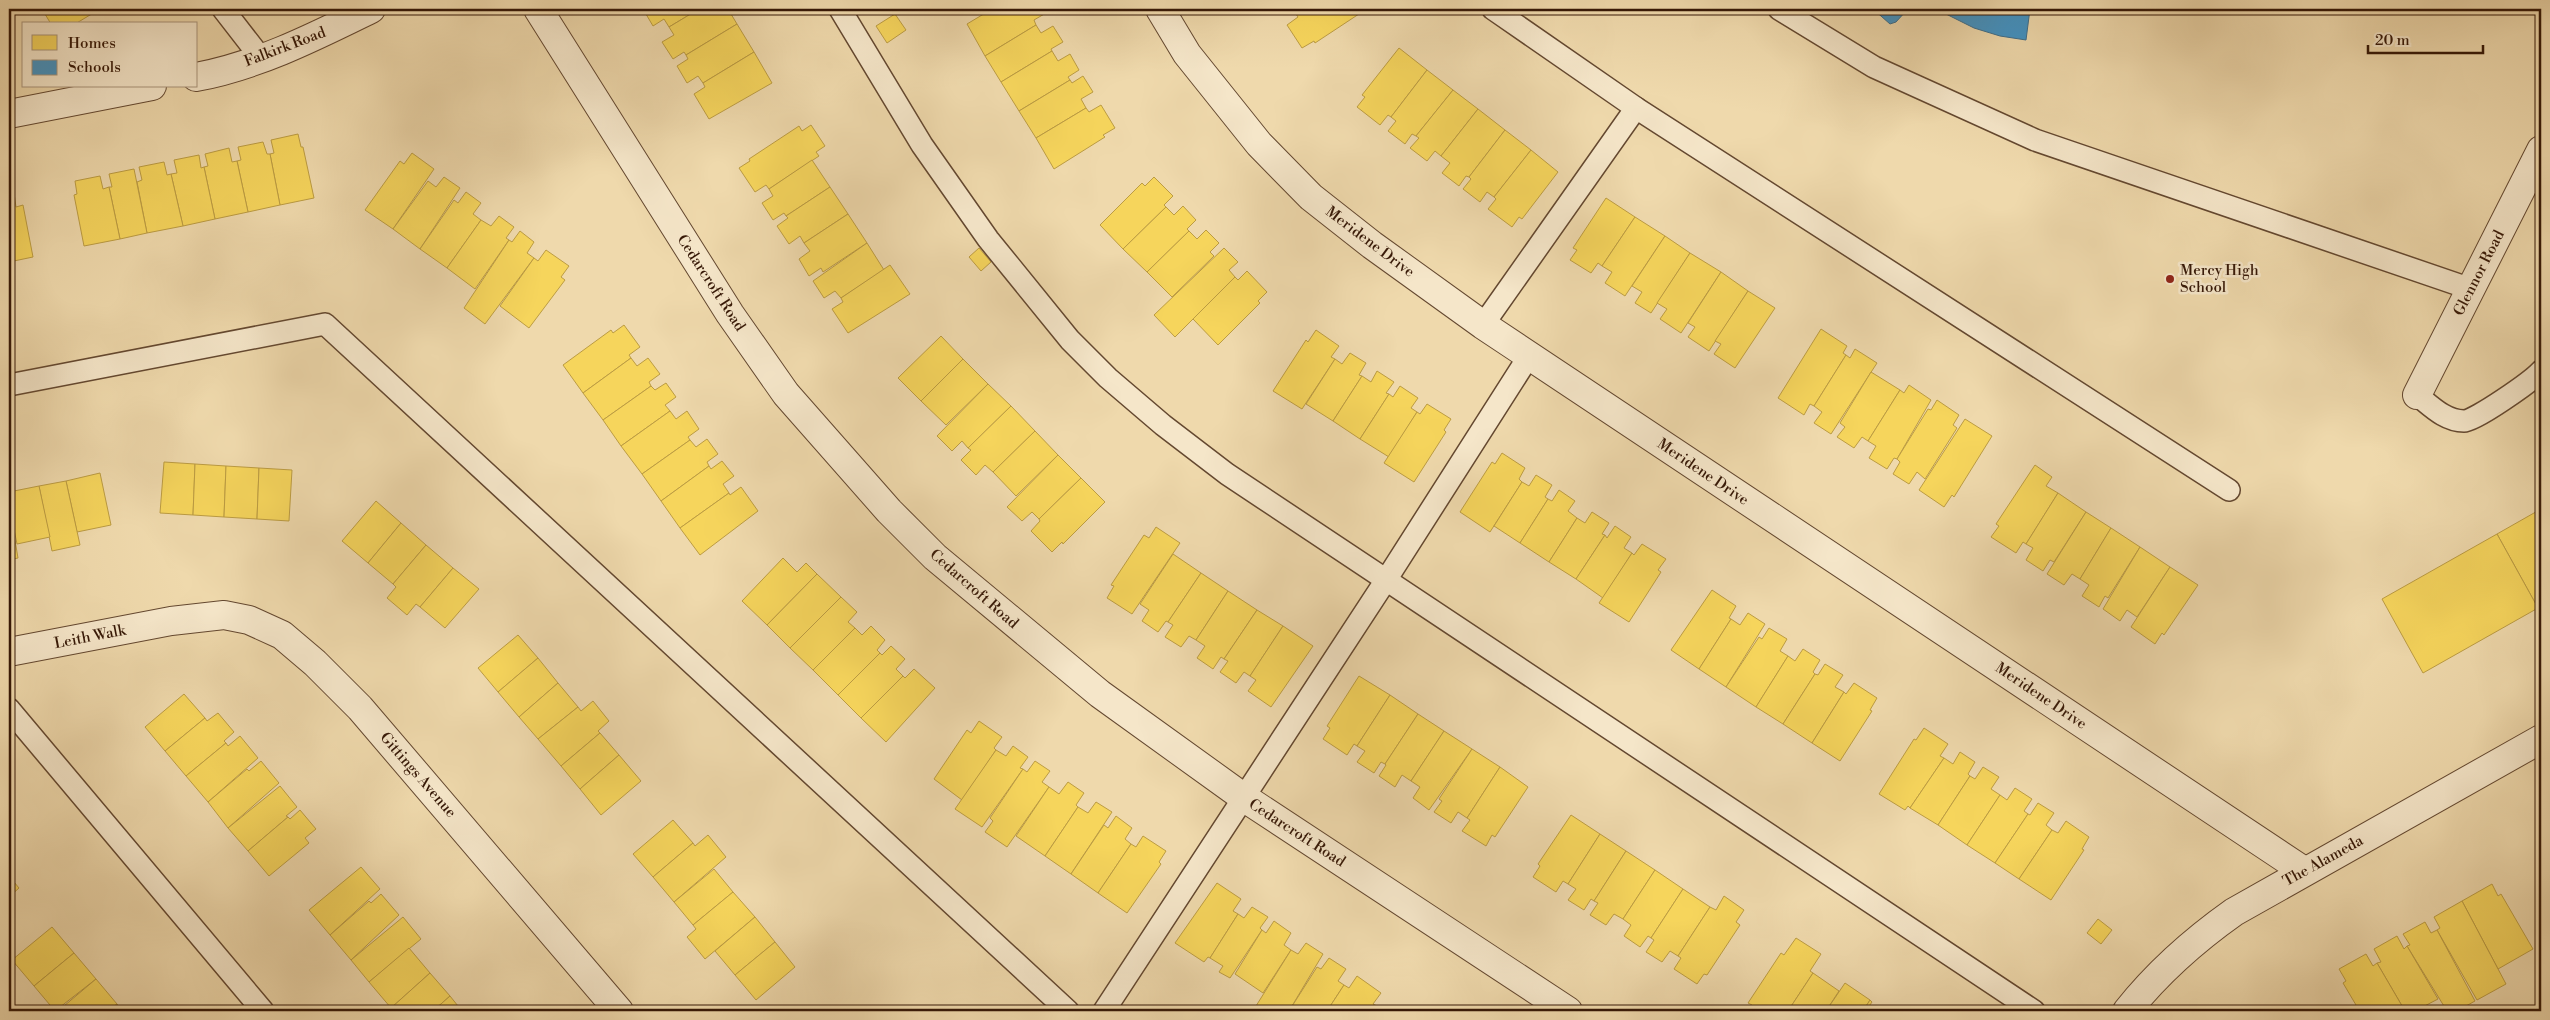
<svg xmlns="http://www.w3.org/2000/svg" width="2550" height="1020" viewBox="0 0 2550 1020" font-family="'Libre Bodoni',serif">
	<style>
		.homes { fill: #f6d55c; stroke: #bc9c42 }
		.schools { fill: #4393c3; stroke: #3f6e8b }
		.lines { fill: none; stroke-linecap: round; stroke-linejoin: round }
		.service-casing { stroke: #644830; stroke-width: 24 }
		.minor-casing { stroke: #644830; stroke-width: 30 }
		.tertiary-casing { stroke: #644830; stroke-width: 30 }
		.service { stroke: #f5e6c9; stroke-width: 21 }
		.minor { stroke: #f5e6c9; stroke-width: 28 }
		.tertiary { stroke: #f5e6c9; stroke-width: 28 }
		.poi-dot { fill: #8f2418; stroke: #f5e6c9; stroke-width: 2 }
		.labels { text-anchor: middle; dominant-baseline: central; stroke-width: 5; stroke-linejoin: round; paint-order: stroke }
		.street-label { font-size: 15px; fill: #361807; stroke: #f5e6c9 }
		.poi-label { font-size: 15px; fill: #361807; stroke: #f5e6c9; text-anchor: start }
	</style>
	<rect width="100%" height="100%" fill="#efd9ac"/>
	<filter id="stains"><feTurbulence type="fractalNoise" baseFrequency=".004" numOctaves="4"/><feColorMatrix values="0 0 0 0 .2 0 0 0 0 .09 0 0 0 0 .02 0 0 0 .5 -.17"/></filter>
	<radialGradient id="worn" r=".72"><stop offset=".6" stop-color="#630" stop-opacity="0"/><stop offset="1" stop-color="#630" stop-opacity=".3"/></radialGradient>
	<g class="homes">
		<path d="M42,9H100L75,24H51Z"/>
		<path d="M643,9H699L669,27L664,19L653,26Z"/>
		<path d="M699,9H728L737,24L686,55L684,52L673,59L662,42L674,35L669,27Z"/>
		<path d="M992,9H1043L1046,13L1034,20L1036,25L985,56L967,24Z"/>
		<path d="M1292,9H1303L1296,14Z"/>
		<path d="M1303,9H1364L1365,10L1315,43L1314,41L1302,48L1287,25L1298,17L1296,14Z"/>
		<path d="M895,14L906,30L887,43L876,26Z"/>
		<path d="M737,24L754,52L703,83L698,76L687,83L677,66L688,59L686,55Z"/>
		<path d="M1036,25L1041,33L1053,26L1063,42L1051,49L1052,51L1001,82L985,56Z"/>
		<path d="M1399,48L1427,70L1391,117L1388,115L1380,125L1357,107L1365,97L1362,95Z"/>
		<path d="M1052,51L1058,61L1070,54L1079,70L1068,77L1070,80L1019,111L1001,82Z"/>
		<path d="M754,52L772,83L709,119L694,94L705,87L703,83Z"/>
		<path d="M1427,70L1453,90L1416,136L1412,134L1405,144L1388,131L1396,121L1391,117Z"/>
		<path d="M1083,76L1093,92L1081,99L1086,108L1036,138L1019,111L1070,80L1072,83Z"/>
		<path d="M1453,90L1478,109L1441,156L1435,151L1427,161L1410,148L1419,138L1416,136Z"/>
		<path d="M1101,105L1115,128L1103,135L1105,137L1054,169L1036,138L1086,108L1089,112Z"/>
		<path d="M1478,109L1505,130L1469,177L1466,176L1459,186L1442,173L1450,163L1441,156Z"/>
		<path d="M811,125L825,146L816,152L819,156L769,189L766,185L755,192L739,168L750,161L749,159L799,126L802,131Z"/>
		<path d="M1505,130L1531,150L1494,197L1487,192L1480,202L1463,189L1471,179L1469,177Z"/>
		<path d="M298,134L301,147H303L314,198L280,205L270,154L274,153L271,140Z"/>
		<path d="M263,142L267,154H270L280,205L248,212L237,161L241,160L238,147Z"/>
		<path d="M229,148L232,162L237,161L248,212L215,219L204,167L208,166L205,154Z"/>
		<path d="M1531,150L1558,172L1522,219L1519,217L1512,227L1488,209L1496,199L1494,197Z"/>
		<path d="M412,153L434,169L393,229L365,210L400,161L404,164Z"/>
		<path d="M199,155L201,168L204,167L215,219L183,226L171,174L177,173L174,160Z"/>
		<path d="M812,160L830,187L786,216L784,213L773,220L762,203L773,196L769,189Z"/>
		<path d="M164,162L167,175L171,174L183,226L147,233L137,182L142,180L139,167Z"/>
		<path d="M134,169L147,233L120,239L109,187H112L109,174Z"/>
		<path d="M100,176L103,189L109,187L120,239L84,246L74,195L77,194L75,181Z"/>
		<path d="M444,177L460,188L420,249L393,229L428,181L436,187Z"/>
		<path d="M1154,177L1173,196L1164,205L1166,207L1123,249L1100,225L1142,183L1145,186Z"/>
		<path d="M830,187L848,214L804,243L800,236L789,244L777,226L788,218L786,216Z"/>
		<path d="M466,192L481,203L473,214L481,220L447,268L420,249L454,200L458,203Z"/>
		<path d="M14,193L16,207L23,205L33,257L9,262V194Z"/>
		<path d="M1606,198L1635,217L1602,266L1598,263L1591,273L1570,260L1577,250L1573,248Z"/>
		<path d="M1183,206L1196,220L1187,229L1189,231L1147,272L1123,249L1166,207L1174,215Z"/>
		<path d="M848,214L867,243L823,272L821,268L809,276L799,259L810,251L804,243Z"/>
		<path d="M499,216L514,227L506,238L509,240L475,289L447,268L481,220L491,226Z"/>
		<path d="M1635,217L1665,236L1625,296L1605,283L1612,272L1602,266Z"/>
		<path d="M1206,230L1219,243L1210,252L1214,256L1172,297L1147,272L1189,231L1197,239Z"/>
		<path d="M520,231L534,242L527,253L534,258L485,324L464,308L509,240L512,242Z"/>
		<path d="M1665,236L1690,253L1651,313L1635,303L1642,292L1632,286Z"/>
		<path d="M867,243L884,270L841,298L835,291L824,298L813,281Z"/>
		<path d="M979,248L991,262L981,271L969,257Z"/>
		<path d="M1224,248L1238,262L1229,270L1235,277L1175,337L1154,315Z"/>
		<path d="M546,250L569,266L561,277L565,280L529,328L500,306L534,258L538,261Z"/>
		<path d="M1690,253L1721,272L1681,333L1660,319L1667,309L1657,303Z"/>
		<path d="M890,265L910,294L848,333L832,309L843,302L841,298Z"/>
		<path d="M1247,271L1267,292L1258,301L1260,303L1218,345L1193,319L1235,277L1238,280Z"/>
		<path d="M1721,272L1748,291L1709,351L1688,337L1695,327L1688,323Z"/>
		<path d="M1748,291L1775,308L1735,368L1714,354L1721,344L1715,341Z"/>
		<path d="M624,325L640,347L629,355L631,358L583,393L563,365L611,330L613,333Z"/>
		<path d="M1821,329L1847,346L1843,353L1846,355L1814,406L1810,404L1804,415L1778,398Z"/>
		<path d="M1316,330L1339,346L1331,357L1335,359L1302,409L1273,391L1306,340L1308,342Z"/>
		<path d="M941,336L963,359L921,401L898,378Z"/>
		<path d="M1855,349L1877,363L1831,434L1814,423L1822,412L1814,406L1846,355L1850,358Z"/>
		<path d="M1350,353L1366,363L1359,375L1362,376L1333,421L1306,404L1335,359L1342,364Z"/>
		<path d="M631,358L637,366L648,358L660,374L649,382L651,386L603,420L583,393Z"/>
		<path d="M963,359L988,384L946,425L921,401Z"/>
		<path d="M1377,371L1394,382L1386,393L1389,394L1360,439L1333,421L1362,376L1371,382Z"/>
		<path d="M1871,372L1900,390L1868,441L1862,437L1854,448L1837,437L1845,427L1840,423Z"/>
		<path d="M666,383L676,397L665,405L670,411L621,446L603,420L651,386L655,390Z"/>
		<path d="M988,384L1011,406L968,448L962,441L952,451L937,436Z"/>
		<path d="M1909,385L1931,400L1897,459L1894,458L1887,469L1869,458L1876,446L1868,441L1900,390L1904,393Z"/>
		<path d="M1400,386L1418,398L1411,408L1417,412L1389,457L1360,439L1389,394L1393,397Z"/>
		<path d="M1937,400L1959,415L1953,425L1957,428L1925,479L1917,472L1909,484L1893,474L1900,462L1897,459L1928,409L1931,410Z"/>
		<path d="M1427,404L1451,419L1444,430L1446,432L1414,482L1384,463L1417,412L1420,414Z"/>
		<path d="M1011,406L1035,431L993,472L985,465L976,475L961,460L971,450L968,448Z"/>
		<path d="M670,411L676,419L687,411L699,429L688,437L690,440L642,474L621,446Z"/>
		<path d="M1965,419L1992,436L1954,497L1952,495L1944,507L1919,490Z"/>
		<path d="M1035,431L1058,455L1016,496L993,472Z"/>
		<path d="M707,439L718,454L707,462L709,466L661,501L642,474L690,440L696,447Z"/>
		<path d="M1502,453L1525,468L1519,479L1522,482L1490,532L1460,512L1492,462L1495,464Z"/>
		<path d="M1058,455L1081,478L1039,519L1032,512L1022,521L1007,507Z"/>
		<path d="M722,461L734,476L723,484L729,493L680,528L661,501L709,466L711,469Z"/>
		<path d="M164,462L195,464L193,515L160,513Z"/>
		<path d="M195,464L226,466L224,517L193,515Z"/>
		<path d="M2035,465L2052,477L2046,486L2058,493L2026,544L2023,542L2016,553L1991,537L1999,526L1996,524Z"/>
		<path d="M226,466L259,468L257,519L224,517Z"/>
		<path d="M259,468L292,470L289,521L257,519Z"/>
		<path d="M100,473L111,525L77,532L66,481Z"/>
		<path d="M1536,475L1552,485L1545,497L1548,499L1520,543L1494,526L1522,482L1529,486Z"/>
		<path d="M1081,478L1105,502L1063,544L1062,542L1052,552L1031,531L1040,521L1039,519Z"/>
		<path d="M66,481L80,545L52,551L39,486Z"/>
		<path d="M39,486L50,537L17,544L9,505V492Z"/>
		<path d="M741,487L758,511L700,555L680,528L729,493L730,495Z"/>
		<path d="M1559,490L1575,501L1568,511L1577,518L1549,562L1520,543L1548,499L1552,501Z"/>
		<path d="M2058,493L2086,512L2054,562L2050,560L2043,571L2026,560L2033,548L2026,544Z"/>
		<path d="M376,501L401,523L368,563L342,541Z"/>
		<path d="M9,505L18,558L9,560Z"/>
		<path d="M2541,509V607L2538,608L2497,534Z"/>
		<path d="M1592,512L1609,523L1602,534L1605,535L1576,579L1549,562L1577,518L1585,523Z"/>
		<path d="M2086,512L2111,528L2080,579L2072,574L2064,585L2047,574Z"/>
		<path d="M401,523L426,545L393,584L368,563Z"/>
		<path d="M1615,526L1631,537L1624,548L1632,553L1603,598L1576,579L1605,535L1607,538Z"/>
		<path d="M1156,527L1180,543L1132,614L1107,598L1114,586L1111,585L1144,535L1149,538Z"/>
		<path d="M2111,528L2140,547L2108,598L2105,596L2099,607L2082,596L2089,585L2080,579Z"/>
		<path d="M2497,534L2538,608L2423,673L2382,599Z"/>
		<path d="M1642,544L1666,559L1658,570L1661,572L1629,622L1599,603L1632,553L1634,555Z"/>
		<path d="M426,545L453,568L420,607L416,604L407,615L387,598L396,587L393,584Z"/>
		<path d="M2140,547L2170,567L2137,617L2127,610L2120,621L2103,609Z"/>
		<path d="M1173,554L1201,573L1168,622L1166,621L1158,632L1142,621L1149,610L1140,604Z"/>
		<path d="M783,558L797,572L806,563L817,574L767,625L742,601Z"/>
		<path d="M2170,567L2198,585L2164,635L2162,633L2155,644L2131,627Z"/>
		<path d="M453,568L479,589L445,628L420,607Z"/>
		<path d="M1201,573L1228,591L1196,640L1189,636L1181,647L1165,637L1173,625L1168,622Z"/>
		<path d="M817,574L841,597L790,648L767,625Z"/>
		<path d="M1712,590L1736,606L1729,618L1731,619L1699,669L1671,650Z"/>
		<path d="M1228,591L1257,610L1224,659L1221,657L1213,669L1197,658L1205,646L1196,640Z"/>
		<path d="M841,597L857,612L848,622L855,628L813,670L790,648Z"/>
		<path d="M1257,610L1283,626L1250,676L1244,672L1236,683L1220,672L1228,661L1224,659Z"/>
		<path d="M1748,613L1765,624L1726,687L1699,669L1731,619L1740,625Z"/>
		<path d="M871,626L885,640L877,650L880,653L838,695L813,670L855,628L862,635Z"/>
		<path d="M1283,626L1313,646L1271,707L1248,691L1256,680L1250,676Z"/>
		<path d="M1769,628L1787,639L1780,651L1788,656L1756,707L1726,687L1759,637L1762,639Z"/>
		<path d="M518,635L538,658L498,692L478,668Z"/>
		<path d="M891,646L905,659L896,669L903,676L861,718L838,695L880,653L882,655Z"/>
		<path d="M1803,649L1820,660L1813,672L1815,674L1783,724L1756,707L1788,656L1795,661Z"/>
		<path d="M538,658L558,683L519,717L498,692Z"/>
		<path d="M1825,664L1843,675L1835,687L1844,692L1812,743L1783,724L1815,674L1818,675Z"/>
		<path d="M914,669L935,688L886,742L861,718L903,676L905,678Z"/>
		<path d="M1359,676L1390,695L1357,746L1354,744L1347,755L1323,739L1330,728L1327,726Z"/>
		<path d="M558,683L578,707L538,739L519,717Z"/>
		<path d="M1854,683L1877,698L1870,710L1872,711L1840,761L1812,743L1844,692L1846,694Z"/>
		<path d="M184,694L205,718L165,751L145,727Z"/>
		<path d="M1390,695L1418,714L1385,764L1381,762L1374,773L1357,762L1365,751L1357,746Z"/>
		<path d="M593,701L609,721L598,731L600,733L561,766L538,739L578,707L581,711Z"/>
		<path d="M218,713L234,732L224,741L226,743L186,776L165,751L205,718L207,721Z"/>
		<path d="M1418,714L1444,731L1411,781L1402,775L1395,787L1379,776L1386,765L1385,764Z"/>
		<path d="M979,721L1002,737L994,748L996,750L963,799L962,800L934,779L967,730L971,733Z"/>
		<path d="M1924,728L1948,744L1940,756L1944,758L1910,808L1908,806L1905,810L1879,794L1914,739L1916,740Z"/>
		<path d="M1444,731L1472,749L1429,810L1413,798L1420,787L1411,781Z"/>
		<path d="M600,733L619,755L580,789L561,766Z"/>
		<path d="M240,736L258,758L208,802L186,776L226,743L228,746Z"/>
		<path d="M1013,746L1028,757L1020,768L1023,769L982,827L955,809L996,750L1006,756Z"/>
		<path d="M1472,749L1500,767L1467,818L1458,812L1451,823L1434,812L1442,801L1439,799Z"/>
		<path d="M1960,752L1975,762L1968,774L1970,776L1938,825L1910,808L1944,758L1953,764Z"/>
		<path d="M619,755L641,781L601,815L580,789Z"/>
		<path d="M261,761L279,783L228,828L208,802L247,769L249,771Z"/>
		<path d="M1035,761L1050,771L1042,782L1049,787L1007,847L985,832L993,821L990,818L1023,769L1027,772Z"/>
		<path d="M1500,767L1528,787L1495,837L1492,835L1486,846L1462,831L1470,820L1467,818Z"/>
		<path d="M1983,767L1999,777L1991,789L2000,795L1967,845L1938,825L1970,776L1975,779Z"/>
		<path d="M1068,782L1084,793L1076,805L1078,807L1045,856L1016,836L1049,787L1059,794Z"/>
		<path d="M280,786L297,807L286,816L288,817L248,851L228,828Z"/>
		<path d="M2015,788L2032,799L2024,811L2028,814L1995,863L1967,845L2000,795L2007,800Z"/>
		<path d="M1096,802L1112,812L1071,874L1045,856L1078,807L1088,813Z"/>
		<path d="M2038,803L2054,813L2046,825L2052,830L2019,879L1995,863L2028,814L2030,815Z"/>
		<path d="M300,810L316,829L305,838L309,843L269,876L248,851L288,817L290,819Z"/>
		<path d="M1571,815L1600,834L1568,884L1563,881L1556,892L1533,877L1540,866L1538,864Z"/>
		<path d="M1116,816L1132,828L1125,839L1131,844L1098,893L1071,874L1104,825L1108,828Z"/>
		<path d="M673,820L693,843L653,877L633,854Z"/>
		<path d="M2066,821L2089,837L2082,849L2084,850L2051,900L2019,879L2052,830L2058,833Z"/>
		<path d="M1600,834L1626,851L1594,901L1591,899L1584,910L1568,900L1576,889L1568,884Z"/>
		<path d="M708,835L726,857L674,902L653,877L693,843L695,846Z"/>
		<path d="M1143,836L1166,851L1159,862L1161,864L1127,913L1098,893L1131,844L1136,847Z"/>
		<path d="M1626,851L1655,870L1623,919L1614,914L1606,925L1590,915L1598,903L1594,901Z"/>
		<path d="M361,867L380,889L330,935L309,910Z"/>
		<path d="M714,869L733,892L693,925L674,902Z"/>
		<path d="M1655,870L1683,889L1651,938L1648,936L1640,947L1624,936L1631,925L1623,919Z"/>
		<path d="M9,876L19,888L9,897Z"/>
		<path d="M1217,883L1241,899L1233,911L1238,914L1210,958L1208,957L1204,962L1175,943Z"/>
		<path d="M2492,884L2498,896L2501,894L2533,949L2498,969L2462,901Z"/>
		<path d="M1683,889L1710,907L1678,956L1670,951L1662,962L1646,952L1654,940L1651,938Z"/>
		<path d="M733,892L755,917L705,959L687,937L696,929L693,925Z"/>
		<path d="M381,894L399,915L351,960L330,935L369,901L371,903Z"/>
		<path d="M1724,896L1744,910L1736,922L1740,925L1707,975L1704,974L1697,984L1674,969L1681,958L1678,956L1710,907L1716,910Z"/>
		<path d="M2462,901L2506,984L2477,1000L2437,930L2440,928L2434,917Z"/>
		<path d="M1252,907L1268,917L1260,928L1262,930L1230,978L1219,972L1223,966L1210,958L1238,914L1244,918Z"/>
		<path d="M403,917L421,939L369,982L351,960Z"/>
		<path d="M755,917L775,942L735,975L715,951Z"/>
		<path d="M2098,919L2112,930L2101,944L2087,933Z"/>
		<path d="M1274,921L1291,933L1284,945L1291,950L1263,993L1235,974L1262,930L1266,933Z"/>
		<path d="M2425,922L2431,933L2437,930L2475,1001L2457,1011H2447L2407,946L2410,945L2403,934Z"/>
		<path d="M52,927L74,953L34,986L12,960Z"/>
		<path d="M2397,936L2404,949L2407,946L2438,999L2415,1011H2405L2377,963L2381,962L2374,949Z"/>
		<path d="M1796,938L1821,954L1810,971L1813,973L1788,1011H1748L1752,1005L1748,1003L1781,953L1784,955Z"/>
		<path d="M775,942L795,967L756,1000L735,975Z"/>
		<path d="M1306,943L1323,954L1289,1011H1263L1256,1006L1291,950L1298,954Z"/>
		<path d="M409,948L430,973L391,1008L369,982Z"/>
		<path d="M74,953L96,979L55,1011L34,986Z"/>
		<path d="M2366,954L2373,966L2377,963L2405,1011H2344L2356,1005L2343,983L2346,981L2339,969Z"/>
		<path d="M1329,958L1346,969L1338,981L1344,985L1327,1011H1289L1317,967L1321,969Z"/>
		<path d="M430,973L450,996L433,1011H394L391,1008Z"/>
		<path d="M1813,973L1839,991L1826,1011H1788Z"/>
		<path d="M1357,976L1381,993L1373,1004L1377,1006L1374,1011H1327L1344,985L1349,988Z"/>
		<path d="M96,979L117,1004L108,1011H58Z"/>
		<path d="M1845,983L1870,1000L1863,1011H1826Z"/>
		<path d="M450,996L462,1011H433Z"/>
		<path d="M1870,1000L1872,1002L1867,1009L1871,1011H1863Z"/>
		<path d="M117,1004L123,1011H108Z"/>
	</g>
	<g class="schools">
		<path d="M1873,9H1915L1907,10L1896,22L1890,24Z"/>
		<path d="M1936,9H2030L2026,40L2000,36L1974,28Z"/>
	</g>
	<g class="lines">
		<g class="service-casing">
			<g id="service">
				<path d="M223,9L261,58"/>
				<path d="M840,9L922,145L988,239L1070,340L1108,378L1163,425L1227,474L2034,1011"/>
				<path d="M1493,9L1636,108L2229,490"/>
				<path d="M1779,9L1874,67L2035,140L2471,289"/>
				<path d="M1483,325L1636,108"/>
				<path d="M9,385L325,324L1068,1011"/>
				<path d="M2417,395C2431,406 2445,421 2464,421C2475,421 2532,381 2541,371"/>
				<path d="M9,709L263,1011"/>
				<path d="M1104,1011L1386,580L1529,356"/>
			</g>
		</g>
		<g class="minor-casing">
			<g id="minor">
				<path d="M538,9L730,314L786,394L889,511L935,557L1100,694L1243,797L1568,1011"/>
				<path d="M1160,9L1187,54L1259,144L1311,197L1372,245L1483,325L2304,871"/>
				<path d="M196,77C257,66 316,36 371,9"/>
				<path d="M9,114L152,86"/>
				<path d="M2417,395L2541,150"/>
				<path d="M9,652L171,621L224,615L249,620L282,635L315,663L360,708L619,1011"/>
			</g>
		</g>
		<g class="tertiary-casing">
			<path id="tertiary" d="M2127,1011C2158,972 2193,941 2234,912L2541,739"/>
		</g>
		<use href="#service" class="service"/>
		<use href="#minor" class="minor"/>
		<use href="#tertiary" class="tertiary"/>
	</g>
	<circle class="poi-dot" cx="2170" cy="279" r="5"/>
	<g class="labels">
		<g class="street-label">
			<text transform="translate(285 47) rotate(-21)">Falkirk Road</text>
			<text transform="translate(1370 242) rotate(37)">Meridene Drive</text>
			<text transform="translate(2479 273) rotate(-63)">Glennor Road</text>
			<text transform="translate(711 283) rotate(57)">Cedarcroft Road</text>
			<text transform="translate(1703 472) rotate(34)">Meridene Drive</text>
			<text transform="translate(974 589) rotate(41)">Cedarcroft Road</text>
			<text transform="translate(90 637) rotate(-11)">Leith Walk</text>
			<text transform="translate(2041 696) rotate(34)">Meridene Drive</text>
			<text transform="translate(418 775) rotate(49)">Gittings Avenue</text>
			<text transform="translate(1297 833) rotate(33)">Cedarcroft Road</text>
			<text transform="translate(2323 861) rotate(-29)">The Alameda</text>
		</g>
		<g class="poi-label">
			<text x="2180" y="270">Mercy High<tspan x="2180" dy="17">School</tspan></text>
		</g>
	</g>
	<rect width="2550" height="1020" fill="none" stroke="#efd9ac" stroke-width="30"/>
	<rect x="10" y="10" width="2530" height="1000" fill="none" stroke="#361807" stroke-width="2.5"/>
	<rect x="15" y="15" width="2520" height="990" fill="none" stroke="#361807"/>
	<rect x="22" y="22" width="175" height="65" fill="#f5e6c9" stroke="#a9947b"/>
	<rect x="32" y="35" width="25" height="15" fill="#f6d55c" stroke="#a9947b"/>
	<text x="68" y="48" font-size="15" fill="#361807">Homes</text>
	<rect x="32" y="60" width="25" height="15" fill="#4393c3" stroke="#a9947b"/>
	<text x="68" y="72" font-size="15" fill="#361807">Schools</text>
	<path d="M2368 45v8h115v-8" fill="none" stroke="#361807" stroke-width="2.5"/>
	<text x="2375" y="45" font-size="15" fill="#361807" stroke="#f5e6c9" stroke-width="4" paint-order="stroke">20 m</text>
	<rect width="100%" height="100%" filter="url(#stains)"/>
	<rect width="100%" height="100%" fill="url(#worn)"/>
</svg>
